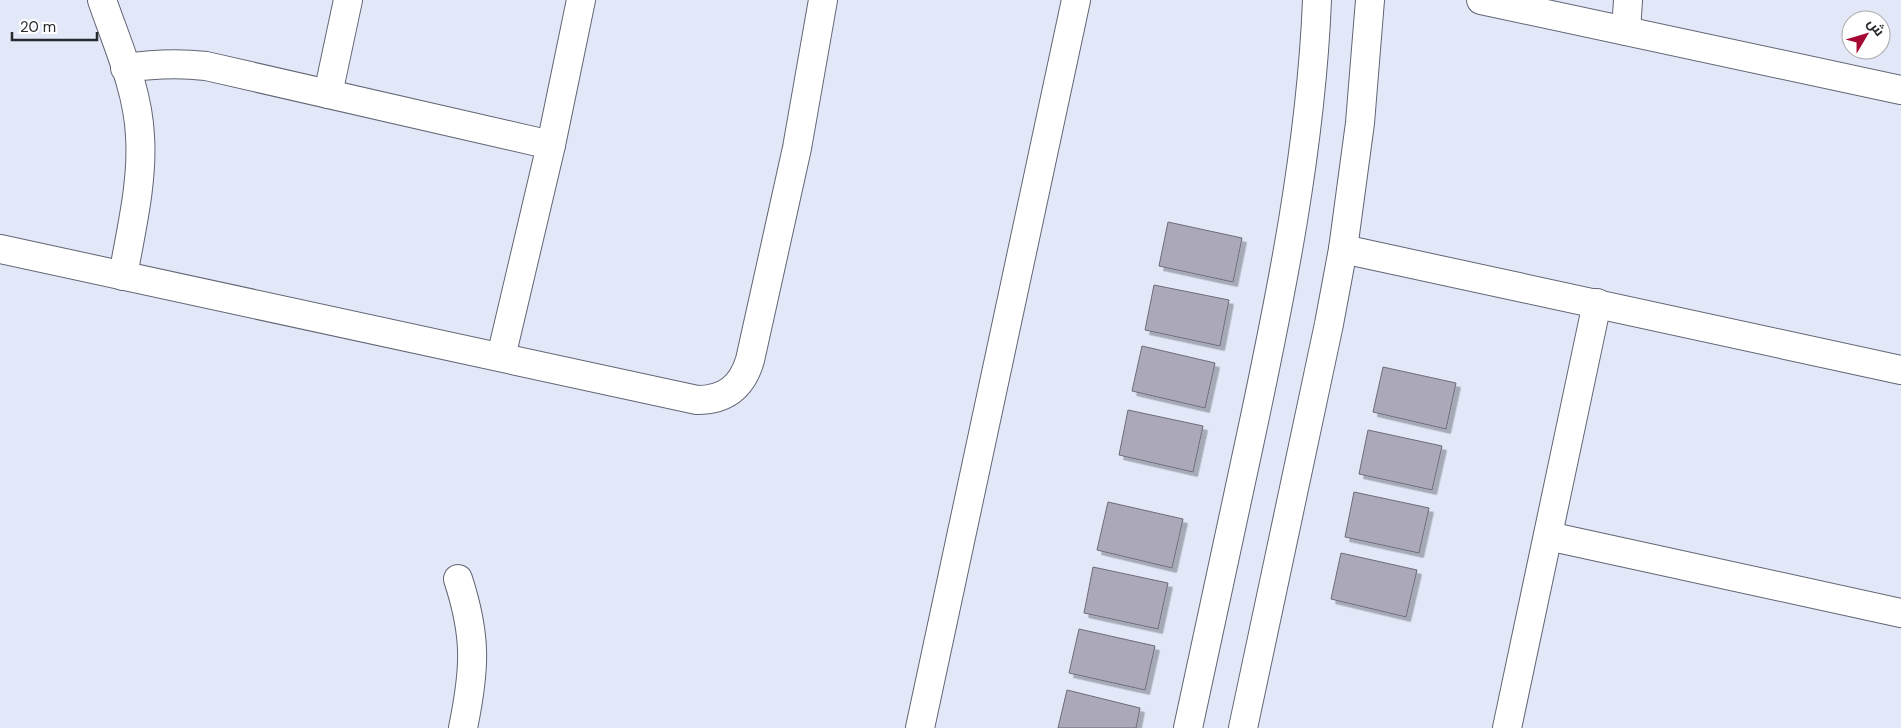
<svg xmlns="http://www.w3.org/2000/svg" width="1901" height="728" viewBox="0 0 1901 728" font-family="'DM Sans',Cairo,sans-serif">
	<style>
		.building { fill: #aba9b9; stroke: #6d6b7a; filter: url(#shadow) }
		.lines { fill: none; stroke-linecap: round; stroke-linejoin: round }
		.minor-casing { stroke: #616574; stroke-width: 30 }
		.minor { stroke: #fff; stroke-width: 28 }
	</style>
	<defs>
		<filter id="shadow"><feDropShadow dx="4.5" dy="4.5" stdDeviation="0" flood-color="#0004"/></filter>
	</defs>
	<rect width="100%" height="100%" fill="#e3e8f9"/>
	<g class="building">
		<path d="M1168,222L1242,238L1233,282L1159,266Z"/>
		<path d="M1154,285L1229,300L1220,346L1145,330Z"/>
		<path d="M1142,346L1215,363L1205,408L1132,391Z"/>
		<path d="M1383,367L1456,383L1446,429L1373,412Z"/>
		<path d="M1128,410L1203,426L1193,472L1119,455Z"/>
		<path d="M1368,430L1442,446L1432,490L1359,474Z"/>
		<path d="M1354,492L1429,508L1419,553L1345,537Z"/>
		<path d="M1108,502L1183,519L1172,568L1097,550Z"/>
		<path d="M1341,553L1417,570L1406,617L1331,599Z"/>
		<path d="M1093,567L1168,583L1158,629L1084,613Z"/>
		<path d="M1079,629L1155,646L1145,690L1069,673Z"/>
		<path d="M1067,690L1140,708L1136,728H1058Z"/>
	</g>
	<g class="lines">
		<g class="minor-casing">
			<g id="minor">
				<path d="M102,0C117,44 138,89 140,136C143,182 131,230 123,276"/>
				<path d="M1481,0L1901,90"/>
				<path d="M1626,31L1628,0"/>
				<path d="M125,68C153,64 178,63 206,66L551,145"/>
				<path d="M328,94L348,0"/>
				<path d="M0,249L697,400C725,400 742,387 750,360L797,148L823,0"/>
				<path d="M1343,249L1901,370"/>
				<path d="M501,357L551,145L581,0"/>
				<path d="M1548,536L1901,613"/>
				<path d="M458,579C477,637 475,669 463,728"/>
				<path d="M920,728L1076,0"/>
				<path d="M1188,728C1209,632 1229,536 1250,440C1281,295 1311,148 1317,0"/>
				<path d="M1243,728L1329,324L1343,249L1360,123L1370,0"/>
				<path d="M1507,728L1597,303"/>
			</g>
		</g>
		<use href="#minor" class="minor"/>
	</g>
	<g transform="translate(1866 35) rotate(52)"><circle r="24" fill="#ffffff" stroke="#a9a9ac"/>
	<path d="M0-4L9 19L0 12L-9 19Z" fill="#a50833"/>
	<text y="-8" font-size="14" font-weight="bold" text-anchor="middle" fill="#272930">ش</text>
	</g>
	<path d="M12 32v8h85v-8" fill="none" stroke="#272930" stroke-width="2.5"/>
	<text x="20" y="32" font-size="15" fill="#272930" stroke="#ffffff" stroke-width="4" paint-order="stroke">20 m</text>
</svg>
